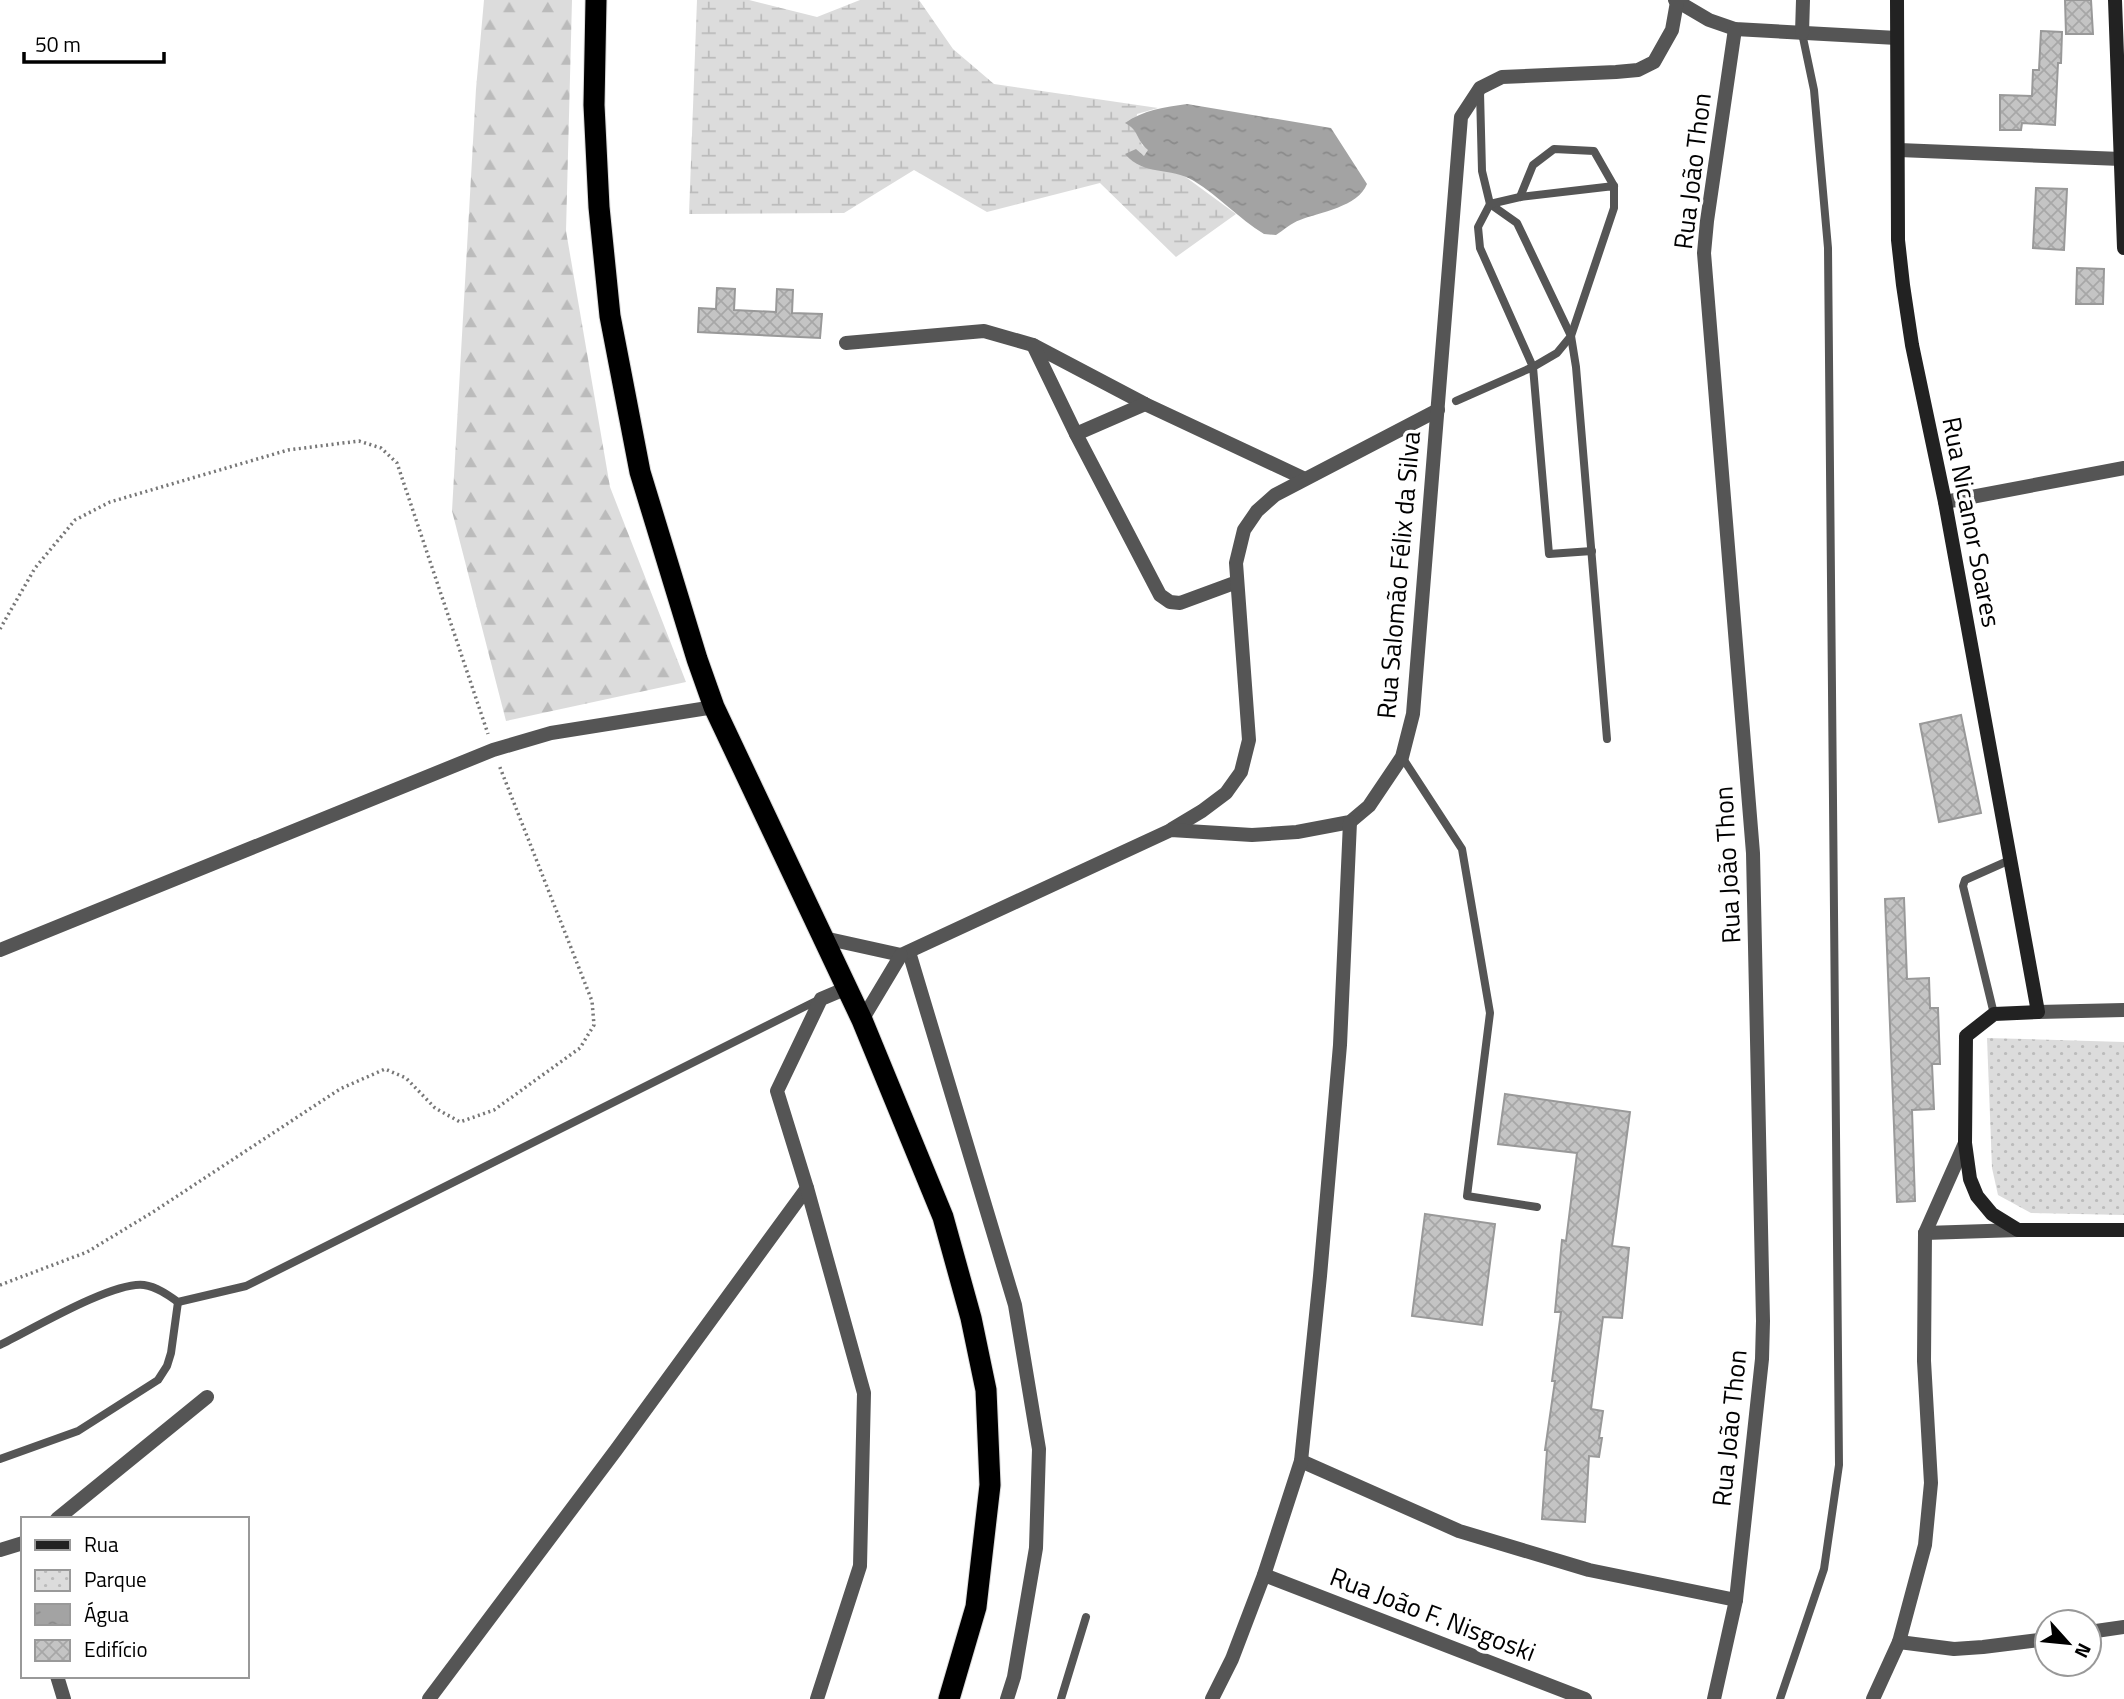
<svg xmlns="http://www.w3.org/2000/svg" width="2124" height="1699" viewBox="0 0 2124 1699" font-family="'Titillium Web',sans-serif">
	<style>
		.forest { fill: url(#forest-firs) }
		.wetland { fill: url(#wetland-marsh) }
		.park { fill: url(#park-dots) }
		.water { fill: url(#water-ripples) }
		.building { fill: url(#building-cross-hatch); stroke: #999; stroke-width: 2 }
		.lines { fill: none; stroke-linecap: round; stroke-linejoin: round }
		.highway-casing { stroke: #dbdbdb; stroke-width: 23 }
		.path { stroke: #777; stroke-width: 3.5; stroke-dasharray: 2 3.5; stroke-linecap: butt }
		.lane { stroke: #555; stroke-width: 8 }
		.street { stroke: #555; stroke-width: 14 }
		.secondary { stroke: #222; stroke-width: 14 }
		.highway { stroke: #000; stroke-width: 21 }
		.labels { text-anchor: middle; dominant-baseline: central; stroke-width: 7; stroke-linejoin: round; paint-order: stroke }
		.street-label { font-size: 26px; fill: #000; stroke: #fff }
	</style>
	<defs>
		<pattern id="forest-firs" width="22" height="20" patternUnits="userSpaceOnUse" patternTransform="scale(1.75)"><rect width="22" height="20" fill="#dcdcdc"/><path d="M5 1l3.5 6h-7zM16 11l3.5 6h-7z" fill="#bbb"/></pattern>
		<pattern id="wetland-marsh" width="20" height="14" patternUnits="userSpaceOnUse" patternTransform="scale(1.75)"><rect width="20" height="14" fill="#dcdcdc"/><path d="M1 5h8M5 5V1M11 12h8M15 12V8" fill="none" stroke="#bbb"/></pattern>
		<pattern id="park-dots" width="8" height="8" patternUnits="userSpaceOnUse" patternTransform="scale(1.75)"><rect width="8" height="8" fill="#dcdcdc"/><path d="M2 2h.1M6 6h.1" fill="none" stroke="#bbb" stroke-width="1.8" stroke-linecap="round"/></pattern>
		<pattern id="water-ripples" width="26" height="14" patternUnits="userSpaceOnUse" patternTransform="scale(1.75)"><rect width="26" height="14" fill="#a3a3a3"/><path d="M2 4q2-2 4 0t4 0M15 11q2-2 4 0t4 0" fill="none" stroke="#8b8b8b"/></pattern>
		<pattern id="building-cross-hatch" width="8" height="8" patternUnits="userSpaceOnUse" patternTransform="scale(1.75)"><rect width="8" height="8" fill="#c4c4c4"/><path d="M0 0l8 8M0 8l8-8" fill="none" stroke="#a7a7a7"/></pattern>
	</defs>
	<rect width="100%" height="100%" fill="#fff"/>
	<path class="forest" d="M484,0H572L566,231L610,487L686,682L506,721L452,511L476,89Z"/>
	<path class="wetland" d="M697,0H749L817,17L860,0H919L953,49L994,84L1158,108L1137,114L1135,128L1142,145L1236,214L1176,257L1100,183L987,212L914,170L844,213L689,214Z"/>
	<path class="park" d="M1987,1038L2124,1042V1215L2031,1213L1998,1195L1992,1168Z"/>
	<path class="water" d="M1187,104L1331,128L1367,184C1358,207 1320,212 1300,220C1291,223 1284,230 1276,235L1264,234C1239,219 1219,196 1194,181C1170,166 1145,177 1125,154L1136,149L1144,156L1148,150C1135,139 1140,131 1125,123C1144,110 1164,107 1187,104Z"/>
	<g class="building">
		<path d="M2065,0H2091L2093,34H2066Z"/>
		<path d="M2041,31L2062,32L2061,63H2058L2055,125L2022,123L2021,130H2000V95L2032,96L2033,70H2039Z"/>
		<path d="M2036,188L2067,189L2064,250L2033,248Z"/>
		<path d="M2077,268L2104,269L2103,304H2076Z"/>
		<path d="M717,288L735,289L734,310L776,312L777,289L793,290L792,313L822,314L820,338L698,332L699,308L716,309Z"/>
		<path d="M1961,715L1981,813L1939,822L1920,724Z"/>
		<path d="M1904,898L1907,979L1929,978L1930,1008H1938L1940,1064H1932L1934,1109L1912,1110L1915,1201L1897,1202L1885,899Z"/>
		<path d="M1505,1094L1630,1112L1612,1246L1629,1248L1622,1318L1603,1317L1591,1409L1603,1411L1599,1438H1602L1599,1457L1589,1456L1585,1522L1542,1519L1547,1450H1545L1555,1381H1552L1561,1312H1555L1562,1240L1566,1241L1577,1153L1498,1144Z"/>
		<path d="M1425,1214L1495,1224L1482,1325L1412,1316Z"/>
	</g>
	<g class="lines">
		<g class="highway-casing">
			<path id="highway" d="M596,0L594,105L599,207L610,316L640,472L697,659L714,707L862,1020L943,1217L971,1318L986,1390L990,1485L976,1607L949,1699"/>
		</g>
		<g class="path">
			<path d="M0,629L35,568L75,520L110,502L288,450L359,441L381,448L397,463L488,734"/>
			<path d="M0,1285L87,1252L153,1212L340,1089L385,1069L406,1078L435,1108L460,1122L494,1110L580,1048L594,1025L592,1001L499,765"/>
		</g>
		<g class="lane">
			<path d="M1480,92L1482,171L1490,204L1517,223L1571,336L1576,367L1607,739"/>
			<path d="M1520,197L1533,165L1554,149L1594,151L1614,186"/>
			<path d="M1456,401L1533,367L1557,353L1571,336L1614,208V186L1520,197L1490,204L1478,227L1480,248L1533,367L1549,554L1592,551"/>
			<path d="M1402,757L1462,849L1490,1013L1467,1196L1537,1207"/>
			<path d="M1994,1014L1963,886L1965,880L2010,860"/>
			<path d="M0,1345C31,1330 113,1281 144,1285C157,1287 168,1295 178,1302L246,1286L818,1000"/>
			<path d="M0,1459L78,1431L158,1380L167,1366L171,1353L178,1302"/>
			<path d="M1061,1699L1086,1617"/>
			<path d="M1780,1699L1824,1569L1839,1465L1828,248L1814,90L1802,33"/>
		</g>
		<g class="street">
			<path d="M1675,0L1709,20L1735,29L1897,38"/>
			<path d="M1802,33L1803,0"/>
			<path d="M1899,150L2121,159"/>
			<path d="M846,343L984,331L1033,345L1145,404L1303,478"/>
			<path d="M1033,345L1076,434L1160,595L1170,602L1180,603L1237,582"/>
			<path d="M1076,434L1145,404"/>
			<path d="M1945,502L2124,468"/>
			<path d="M1172,829L1202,811L1226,793L1241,772L1249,740L1236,563L1244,530L1257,511L1275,495L1438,410"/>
			<path d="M824,938L901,955"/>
			<path d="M0,950L493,750L551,733L714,707"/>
			<path d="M909,952L1015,1305L1039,1449L1036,1548L1014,1677L1007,1699"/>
			<path d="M901,955L1171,830L1252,835L1297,832L1350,822L1369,806L1402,757L1413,714L1461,117L1480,88L1502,77L1616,72L1638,70L1654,62L1672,30L1677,2"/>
			<path d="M2038,1012L2124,1010"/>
			<path d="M862,1020L901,955"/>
			<path d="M1925,1233L2018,1230"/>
			<path d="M1301,1461L1459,1531L1589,1570L1736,1600"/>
			<path d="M57,1519L207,1397"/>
			<path d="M0,1550L23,1543"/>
			<path d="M1264,1575L1585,1699"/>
			<path d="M2089,1632L2124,1627"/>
			<path d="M1899,1642L1954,1649L1983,1647L2047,1639"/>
			<path d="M57,1676L64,1699"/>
			<path d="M429,1699L616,1450L807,1188"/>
			<path d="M817,1699L860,1566L864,1393L807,1188L777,1091L821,999L847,988"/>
			<path d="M1212,1699L1232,1659L1264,1575L1301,1461L1320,1276L1340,1045L1350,822"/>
			<path d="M1714,1699L1736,1600L1762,1359L1763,1321L1753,853L1704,253L1707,221L1735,29"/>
			<path d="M1873,1699L1899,1642L1925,1545L1931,1483L1924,1361L1925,1233L1965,1143"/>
		</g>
		<g class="secondary">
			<path d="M1897,0L1898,240L1903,285L1912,345L1945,502L2038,1012L1994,1014L1966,1036L1965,1143L1970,1179L1977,1196L1992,1214L2018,1230H2124"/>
			<path d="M2115,0L2124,248"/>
		</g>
		<use href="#highway" class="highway"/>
	</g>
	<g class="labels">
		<g class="street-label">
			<text transform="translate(1692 171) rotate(-83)">Rua João Thon</text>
			<text transform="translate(1972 522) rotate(79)">Rua Nicanor Soares</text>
			<text transform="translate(1398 575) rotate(-85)">Rua Salomão Félix da Silva</text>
			<text transform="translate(1727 865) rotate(-93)">Rua João Thon</text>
			<text transform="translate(1729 1428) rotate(-84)">Rua João Thon</text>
			<text transform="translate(1433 1614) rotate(21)">Rua João F. Nisgoski</text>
		</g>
	</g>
	<rect x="21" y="1517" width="228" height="161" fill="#ffffff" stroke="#999999" stroke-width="2"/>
	<rect x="35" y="1540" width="35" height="10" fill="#222222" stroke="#999999" stroke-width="2"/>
	<text x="84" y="1552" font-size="21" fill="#000000">Rua</text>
	<rect x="35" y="1570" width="35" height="21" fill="url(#park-dots)" stroke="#999999" stroke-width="2"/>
	<text x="84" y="1587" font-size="21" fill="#000000">Parque</text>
	<rect x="35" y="1604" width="35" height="21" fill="url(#water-ripples)" stroke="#999999" stroke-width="2"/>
	<text x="84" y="1622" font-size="21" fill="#000000">Água</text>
	<rect x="35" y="1640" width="35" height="21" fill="url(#building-cross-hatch)" stroke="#999999" stroke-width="2"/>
	<text x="84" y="1657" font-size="21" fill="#000000">Edifício</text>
	<g transform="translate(2068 1643) rotate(117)"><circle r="33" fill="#ffffff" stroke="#999999" stroke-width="2"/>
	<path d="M0-5L12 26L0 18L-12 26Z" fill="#000000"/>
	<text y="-10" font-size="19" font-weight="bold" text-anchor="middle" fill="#000000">N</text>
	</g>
	<path d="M24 52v10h140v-10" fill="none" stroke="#000000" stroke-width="3.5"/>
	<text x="35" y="52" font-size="21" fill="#000000" stroke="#ffffff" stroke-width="5" paint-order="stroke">50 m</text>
</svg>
